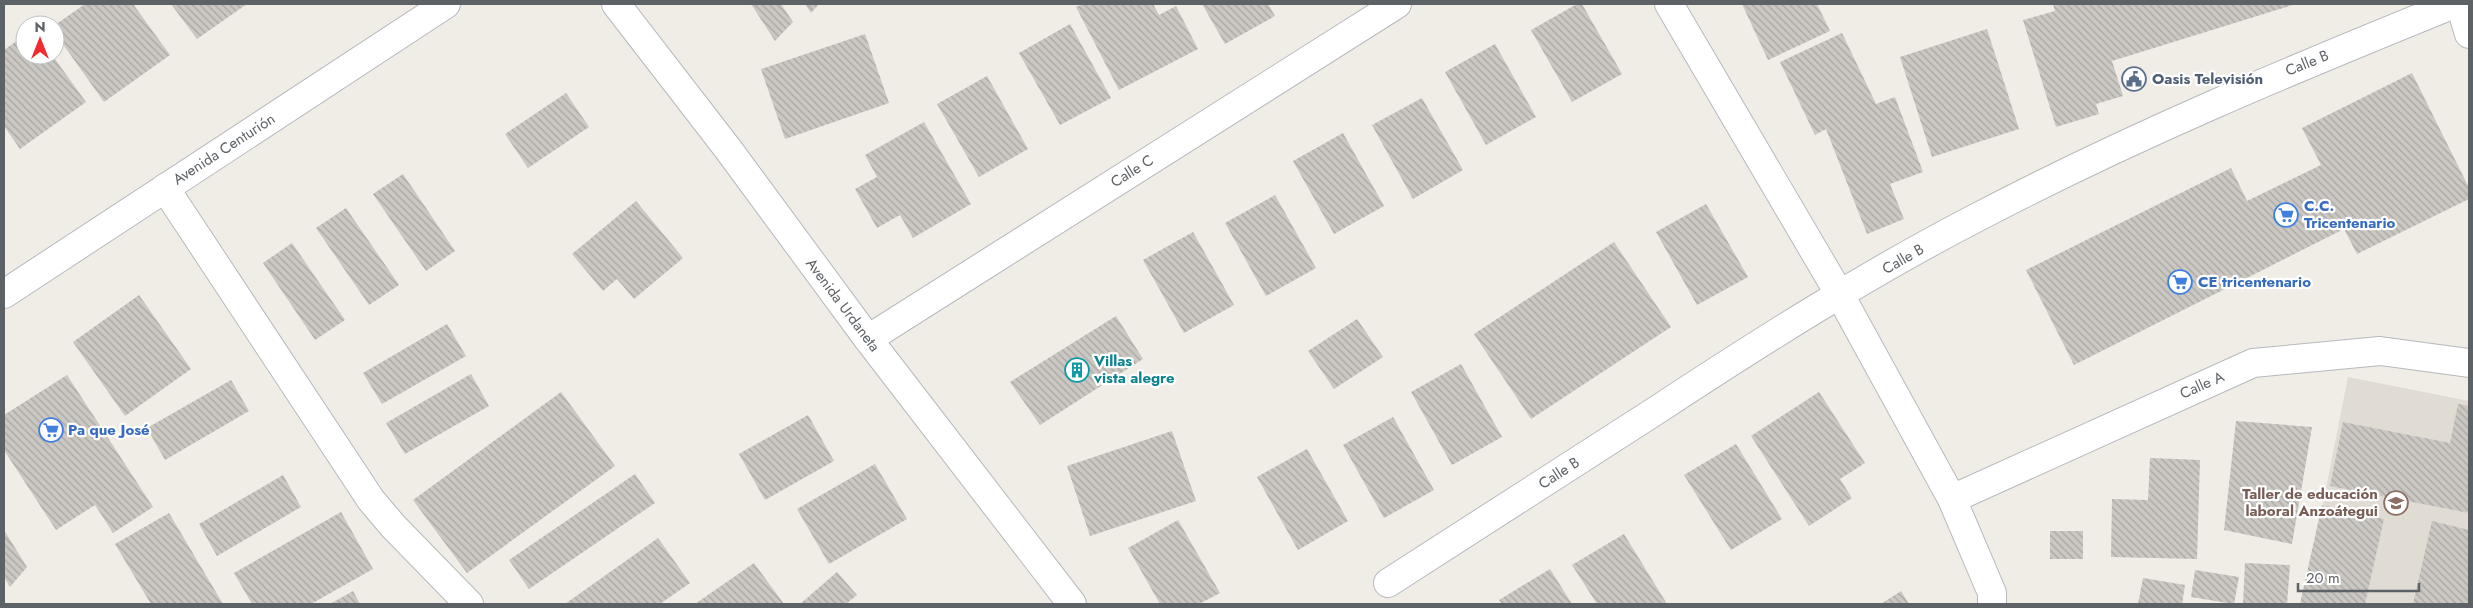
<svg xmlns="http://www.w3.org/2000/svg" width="2473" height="608" viewBox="0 0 2473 608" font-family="Jost,sans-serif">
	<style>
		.education { fill: #e0dcd4 }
		.building { fill: url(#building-back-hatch) }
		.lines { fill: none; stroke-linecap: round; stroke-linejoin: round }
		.minor-casing { stroke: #b6b9bd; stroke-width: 30 }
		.minor { stroke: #fff; stroke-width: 28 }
		.labels { text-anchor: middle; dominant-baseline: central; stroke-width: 4.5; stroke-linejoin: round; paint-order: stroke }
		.street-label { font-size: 15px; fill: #5d6267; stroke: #fff }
		.service-label { font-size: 15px; font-weight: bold; fill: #4e5e75; stroke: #fff; text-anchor: start }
		.shop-label { font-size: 15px; font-weight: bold; fill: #366cbe; stroke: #fff; text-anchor: start }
		.culture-label { font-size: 15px; font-weight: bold; fill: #0d838f; stroke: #fff; text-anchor: start }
		.education-label { font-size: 15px; font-weight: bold; fill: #785e54; stroke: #fff; text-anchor: end }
	</style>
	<defs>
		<pattern id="building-back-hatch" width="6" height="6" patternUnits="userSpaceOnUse" patternTransform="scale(1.25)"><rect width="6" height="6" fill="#cbc8c3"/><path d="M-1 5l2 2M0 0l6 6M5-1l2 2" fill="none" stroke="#a8a6a2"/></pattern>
	</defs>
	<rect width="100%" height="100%" fill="#f0ede6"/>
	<path class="education" d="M2348,377L2469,401V604H2303Z"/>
	<g class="building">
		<path d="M85,4H133L170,55L104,102L55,33V25Z"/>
		<path d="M171,4H247L197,39Z"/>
		<path d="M751,4H781L793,22L775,41Z"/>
		<path d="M805,4H819L811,13Z"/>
		<path d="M1084,4H1153L1159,15L1176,6L1198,49L1119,90L1076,7Z"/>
		<path d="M1202,4H1268L1275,16L1225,44Z"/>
		<path d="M1577,4H1582L1622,74L1572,102L1531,30Z"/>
		<path d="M1742,4H1817L1830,31L1768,60Z"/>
		<path d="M2053,4H2296L2112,61L2123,96L2096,104L2099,114L2056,127L2023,20L2055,11Z"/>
		<path d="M1070,24L1111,98L1060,125L1019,53Z"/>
		<path d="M1987,29L2019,129L1932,157L1900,57Z"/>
		<path d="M1842,33L1876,104L1895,97L1923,172L1890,184L1904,219L1867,234L1826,129L1815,135L1780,62Z"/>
		<path d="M865,34L889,103L785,139L761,69Z"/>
		<path d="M25,35V55H52L86,102L20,149L4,126V50Z"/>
		<path d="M1495,44L1536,117L1486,145L1445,72Z"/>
		<path d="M2412,73L2469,188V199L2357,254L2344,229L2074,365L2026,270L2231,168L2247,201L2321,165L2302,128Z"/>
		<path d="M987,76L1028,149L979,177L937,104Z"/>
		<path d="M566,93L589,127L528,168L505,134Z"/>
		<path d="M1422,98L1463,170L1413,199L1372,125Z"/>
		<path d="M924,122L971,204L913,238L900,215L877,228L855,189L877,177L865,155Z"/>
		<path d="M1343,133L1384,206L1334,234L1293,161Z"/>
		<path d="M403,174L455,251L426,271L373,194Z"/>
		<path d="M1275,195L1316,268L1266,296L1225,223Z"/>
		<path d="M636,201L683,258L634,299L617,279L603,291L572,254Z"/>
		<path d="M1706,204L1748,277L1697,305L1656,232Z"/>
		<path d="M346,208L399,285L369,305L316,228Z"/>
		<path d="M1193,232L1234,305L1184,333L1143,260Z"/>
		<path d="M1614,242L1671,327L1531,419L1474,334Z"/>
		<path d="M292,243L345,320L315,340L263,263Z"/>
		<path d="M139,295L191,369L125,416L73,342Z"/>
		<path d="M1116,316L1143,359L1040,425L1010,382Z"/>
		<path d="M1357,319L1383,357L1334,389L1308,351Z"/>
		<path d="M447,324L466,356L382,404L363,373Z"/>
		<path d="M1461,364L1502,437L1452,465L1411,392Z"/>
		<path d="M471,374L489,406L405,454L386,423Z"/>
		<path d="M67,375L153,507L113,533L95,505L56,530L4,450V415Z"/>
		<path d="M231,380L249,411L165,460L147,428Z"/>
		<path d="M561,392L615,466L467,573L413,500Z"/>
		<path d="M1819,392L1865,463L1840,479L1852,498L1809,526L1751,436Z"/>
		<path d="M2458,404L2469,406V513L2330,486L2343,422L2450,443Z"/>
		<path d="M808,415L834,461L765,500L739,454Z"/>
		<path d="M1393,417L1434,490L1384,518L1343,445Z"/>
		<path d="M2236,421L2312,427L2292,544L2224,530Z"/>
		<path d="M1172,431L1196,501L1090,536L1067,466Z"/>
		<path d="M1736,444L1782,519L1731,550L1684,475Z"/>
		<path d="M1307,449L1348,521L1298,550L1257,477Z"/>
		<path d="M2150,458L2200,460L2197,559L2111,557L2112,499L2148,500Z"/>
		<path d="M875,464L907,519L829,564L797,509Z"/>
		<path d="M635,474L655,503L529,589L509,560Z"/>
		<path d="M283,475L301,507L217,556L199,524Z"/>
		<path d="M2322,505L2384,519L2365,604H2300Z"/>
		<path d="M341,512L373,569L311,604H252L234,573Z"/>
		<path d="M169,513L223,604H151L115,544Z"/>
		<path d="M1178,520L1220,593L1199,604H1160L1128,548Z"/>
		<path d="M2432,521L2469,530V604H2413Z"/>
		<path d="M4,530L27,567L10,587L4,577Z"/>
		<rect x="2050" y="531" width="33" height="28"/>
		<path d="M1624,534L1667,604H1597L1572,565Z"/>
		<path d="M658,538L690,583L660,604H565Z"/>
		<path d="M754,563L784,604H695Z"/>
		<path d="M2245,563L2290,565L2287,604H2243Z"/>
		<path d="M1550,569L1572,604H1502L1499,600Z"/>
		<path d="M2195,570L2239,577L2234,604L2191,597Z"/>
		<path d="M837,572L857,595L846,604H800Z"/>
		<path d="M2143,578L2185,585L2182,604H2138Z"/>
		<path d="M353,591L360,604H330Z"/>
		<path d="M1901,591L1909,604H1881Z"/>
	</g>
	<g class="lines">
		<g class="minor-casing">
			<g id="minor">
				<path d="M616,4L728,149L868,339L1072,604"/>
				<path d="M1669,4L1840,295L1952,499L1992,593V604"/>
				<path d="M2460,4L2469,34"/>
				<path d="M165,188L371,500L393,526L469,604"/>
				<path d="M4,294L446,4"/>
				<path d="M868,339L1397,4"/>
				<path d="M1952,499L2253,363L2380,351L2469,363"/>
				<path d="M1388,583C1479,525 1569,466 1660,408C1762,341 1866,275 1974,219C2130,137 2291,70 2454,4"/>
			</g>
		</g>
		<use href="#minor" class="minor"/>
	</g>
	<defs>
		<g id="civic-ring" transform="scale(1.25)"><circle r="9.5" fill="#fff" stroke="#5c6f8a" stroke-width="1.5"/><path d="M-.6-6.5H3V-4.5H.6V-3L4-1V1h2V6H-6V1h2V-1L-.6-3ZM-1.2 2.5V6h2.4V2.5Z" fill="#5c6f8a"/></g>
		<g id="supermarket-ring" transform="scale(1.25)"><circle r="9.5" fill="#fff" stroke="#3f7fe0" stroke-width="1.5"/><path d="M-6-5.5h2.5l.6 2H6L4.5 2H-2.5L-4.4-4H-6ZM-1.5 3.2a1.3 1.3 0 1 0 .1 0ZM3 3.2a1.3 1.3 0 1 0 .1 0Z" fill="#3f7fe0"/></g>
		<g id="building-ring" transform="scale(1.25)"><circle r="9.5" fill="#fff" stroke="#0f9aa8" stroke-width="1.5"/><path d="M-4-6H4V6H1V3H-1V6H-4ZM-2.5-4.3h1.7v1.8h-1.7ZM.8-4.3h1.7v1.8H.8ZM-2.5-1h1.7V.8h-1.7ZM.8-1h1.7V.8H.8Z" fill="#0f9aa8"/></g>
		<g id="school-ring" transform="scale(1.25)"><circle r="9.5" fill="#fff" stroke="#8d6e63" stroke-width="1.5"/><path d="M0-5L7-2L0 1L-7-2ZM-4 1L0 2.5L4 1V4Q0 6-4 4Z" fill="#8d6e63"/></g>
	</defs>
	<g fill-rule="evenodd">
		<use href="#civic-ring" x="2134" y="79"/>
		<use href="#supermarket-ring" x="2286" y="215"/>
		<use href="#supermarket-ring" x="2180" y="282"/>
		<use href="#building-ring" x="1077" y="370"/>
		<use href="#supermarket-ring" x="51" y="430"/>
		<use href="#school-ring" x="2396" y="503"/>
	</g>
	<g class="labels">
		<g class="street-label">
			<text transform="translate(2307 63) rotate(-22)">Calle B</text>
			<text transform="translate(224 149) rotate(-33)">Avenida Centurión</text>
			<text transform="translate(1132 171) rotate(-32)">Calle C</text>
			<text transform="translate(1903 259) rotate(-30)">Calle B</text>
			<text transform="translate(843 305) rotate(53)">Avenida Urdaneta</text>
			<text transform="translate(2202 385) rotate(-24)">Calle A</text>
			<text transform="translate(1559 473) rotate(-33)">Calle B</text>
		</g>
		<g class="service-label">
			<text x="2152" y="79">Oasis Televisión</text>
		</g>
		<g class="shop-label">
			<text x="2304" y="206">C.C.<tspan x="2304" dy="17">Tricentenario</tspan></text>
			<text x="2198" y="282">CE tricentenario</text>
			<text x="68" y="430">Pa que José</text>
		</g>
		<g class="culture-label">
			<text x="1094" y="361">Villas<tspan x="1094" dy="17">vista alegre</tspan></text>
		</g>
		<g class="education-label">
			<text x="2378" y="494">Taller de educación<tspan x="2378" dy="17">laboral Anzoátegui</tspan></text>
		</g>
	</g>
	<rect width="2473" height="608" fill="none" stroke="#5d6267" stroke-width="10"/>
	<g transform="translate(40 40)"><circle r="24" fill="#ffffff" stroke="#bec0c2"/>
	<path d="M0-4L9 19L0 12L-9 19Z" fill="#ef2d30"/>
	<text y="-8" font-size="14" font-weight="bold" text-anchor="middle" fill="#5d6267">N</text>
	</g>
	<path d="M2298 583v8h121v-8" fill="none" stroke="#5d6267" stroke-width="2.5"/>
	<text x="2306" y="583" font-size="15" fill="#5d6267" stroke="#ffffff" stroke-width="4" paint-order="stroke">20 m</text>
</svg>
